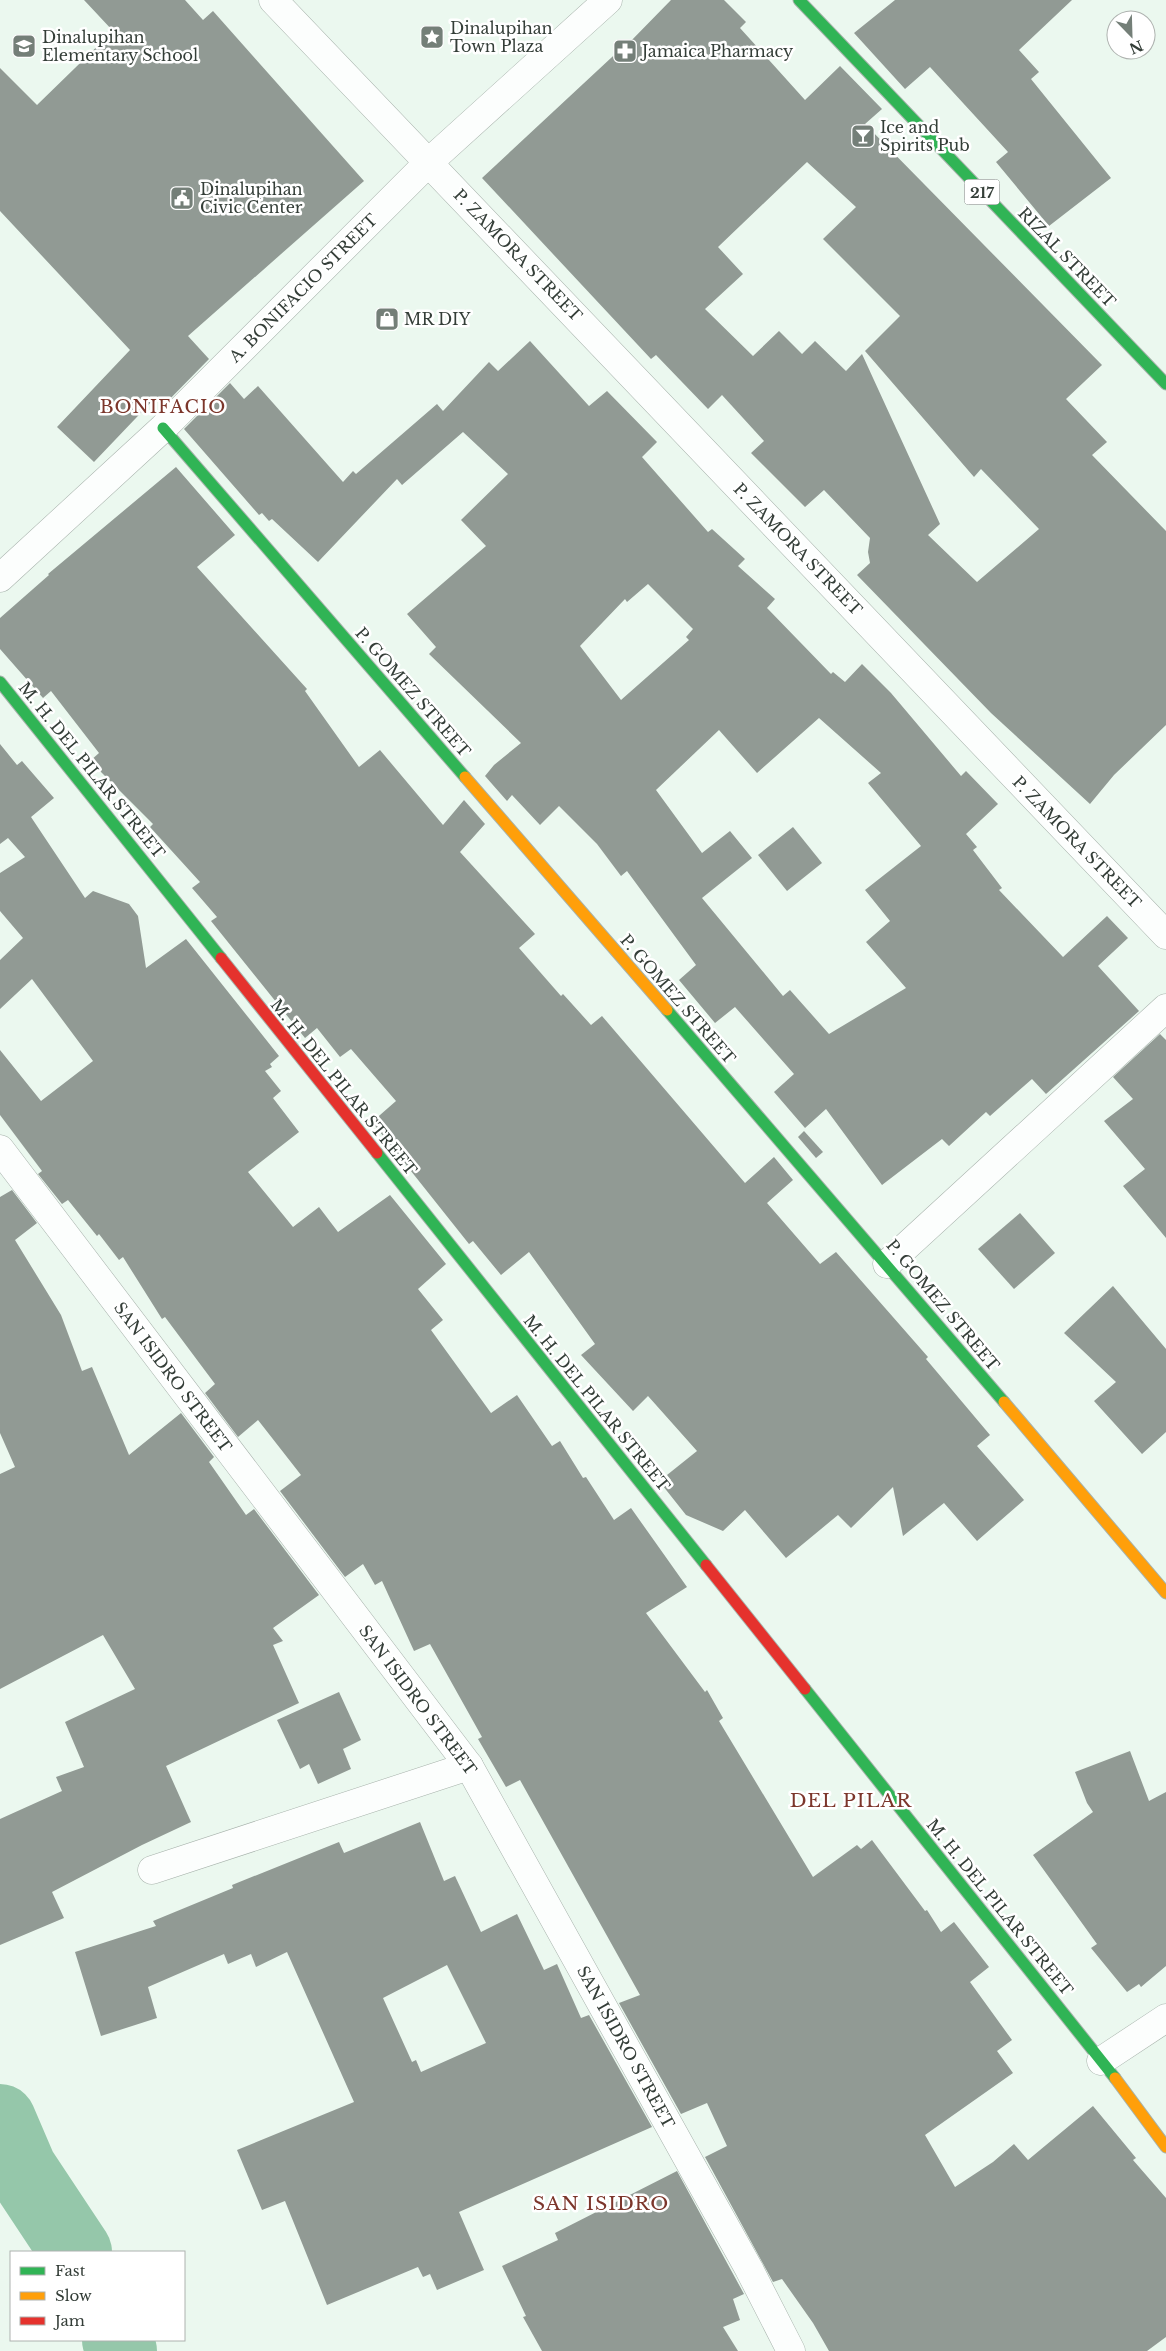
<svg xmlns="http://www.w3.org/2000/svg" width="1166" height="2351" viewBox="0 0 1166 2351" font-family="'Libre Baskerville',serif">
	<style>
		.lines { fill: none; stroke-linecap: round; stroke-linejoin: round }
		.river { stroke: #95c7aa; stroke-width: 72 }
		.building { fill: #919a94; fill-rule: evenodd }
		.street-casing { stroke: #a7b2ab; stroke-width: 29 }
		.fast-casing { stroke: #a7b2ab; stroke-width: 13 }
		.slow-casing { stroke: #a7b2ab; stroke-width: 13 }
		.jam-casing { stroke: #a7b2ab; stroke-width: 13 }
		.street { stroke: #fcfefd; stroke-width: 28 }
		.fast { stroke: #30b455; stroke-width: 11 }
		.slow { stroke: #ff9f0a; stroke-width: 11 }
		.jam { stroke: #e5322d; stroke-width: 11 }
		.labels { text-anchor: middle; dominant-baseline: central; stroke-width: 5; stroke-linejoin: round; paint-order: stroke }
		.shield { fill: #fff; stroke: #717874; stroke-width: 1 }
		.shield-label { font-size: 15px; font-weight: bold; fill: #343e38 }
		.poi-label { font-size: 16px; fill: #343e38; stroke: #fff; text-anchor: start }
		.street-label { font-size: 16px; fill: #343e38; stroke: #fff }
		.neighbourhood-label { font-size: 18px; letter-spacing: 1px; fill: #7c362b; stroke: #fff }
		.quarter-label { font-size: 19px; letter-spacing: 1px; fill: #7c362b; stroke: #fff }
	</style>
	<rect width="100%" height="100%" fill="#ebf8ef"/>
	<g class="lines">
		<g class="river">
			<path d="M0,2120L21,2169L76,2252"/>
			<path d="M118,2340L121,2351"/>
		</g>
	</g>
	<g class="building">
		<path d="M84,0H185L203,20L213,11L364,181L188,336L209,359L163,406L156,397L94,462L57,427L130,350L0,211V68L37,105L113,31Z"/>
		<path d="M671,0H724L746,22L740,28L805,100L840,66L882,109L865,124L1102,365L1066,399L1107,442L1092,455L1166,531V725L1114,775L1090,804L991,713L857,575L870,563L868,552L870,538L824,490L805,507L751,453L764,441L722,395L708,409L656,355L651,359L482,178L626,44L627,45ZM807,162L856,207L823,239L900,316L865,351L974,477L981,469L1039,529L977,582L928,535L940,524L862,354L846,371L815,341L802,354L779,331L753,356L705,309L743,274L718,247Z"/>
		<path d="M895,0H1072L1019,50L1039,72L1031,79L1111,178L1049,226L996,162L1008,152L930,67L905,89L854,33Z"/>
		<path d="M530,341L589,406L607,391L657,442L642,457L708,532L712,529L745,559L738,566L775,599L767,608L831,674L833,672L845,682L862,664L891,693L961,776L966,771L998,804L966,834L977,847L973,850L1002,888L999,890L1063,957L1107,916L1128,938L1098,966L1139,1011L1046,1094L1032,1079L990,1116L986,1112L949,1146L942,1139L882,1185L826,1109L805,1128L774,1092L794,1074L735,1007L715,1023L679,980L696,965L627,871L621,876L597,844L559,806L540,825L512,795L507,801L485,776L494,765L521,743L429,654L436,647L407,614L486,546L461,520L508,474L463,432L402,485L397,479L318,562L272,519L269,521L262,513L259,515L184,429L230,383L244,399L258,386L343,482L353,471L356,474L437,404L443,411L489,362L498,371ZM648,584L693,629L686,637L689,640L621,700L580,646L625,599L627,602ZM819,718L881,773L868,783L921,846L865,890L890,921L866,942L906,988L829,1034L790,990L783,996L702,898L752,858L730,831L702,853L656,790L719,730L757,773Z"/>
		<path d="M176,467L235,535L197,567L307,689L305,691L359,767L380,750L443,825L464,800L485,824L460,852L535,934L519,948L561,996L563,994L591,1025L602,1016L745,1183L774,1157L793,1180L767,1203L820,1264L836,1252L928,1357L926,1359L990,1435L977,1446L1024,1500L977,1541L944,1503L903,1536L893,1487L851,1528L838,1515L786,1558L745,1510L723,1531L686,1515L663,1486L671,1480L667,1475L697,1451L648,1396L633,1411L581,1355L595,1344L529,1252L501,1275L473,1241L469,1244L372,1122L396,1101L351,1049L340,1057L317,1028L305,1038L211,921L217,917L192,888L200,882L150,827L153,824L90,761L99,753L51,691L43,698L0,649V618L49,575L48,574Z"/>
		<path d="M0,744L17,765L22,761L54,798L31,817L85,898L93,891L129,904L138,916L146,968L186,939L279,1056L270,1064L272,1067L265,1071L281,1091L273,1098L299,1132L248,1172L293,1227L319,1207L338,1232L390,1195L446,1264L418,1289L443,1320L431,1330L491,1413L517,1395L552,1446L560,1441L583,1478L586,1477L614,1520L631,1508L687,1587L646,1613L705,1692L707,1690L723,1718L719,1721L813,1877L857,1845L861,1849L872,1840L925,1911L927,1910L941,1932L954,1922L989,1967L970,1982L1012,2040L997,2051L1013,2073L925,2135L955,2187L993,2162L1014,2144L1028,2160L1093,2106L1136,2158L1133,2160L1166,2198V2337L1147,2351H829L813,2323L782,2279L773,2282L705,2157L727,2146L707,2103L681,2114L619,2003L640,1995L520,1780L506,1787L478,1739L482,1737L430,1644L414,1651L382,1581L375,1585L363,1564L345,1577L280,1491L301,1475L258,1420L238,1437L205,1393L215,1384L165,1317L162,1319L123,1257L119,1260L99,1234L97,1236L68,1200L62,1204L38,1174L42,1171L0,1115V1050L41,1101L93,1061L32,979L0,1009V960L23,938L0,911V873L25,857L8,838L0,844Z"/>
		<path d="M793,827L822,863L787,891L758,855Z"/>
		<path d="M1160,1034L1166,1040V1238L1123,1186L1145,1169L1104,1121L1133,1099L1113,1077Z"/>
		<path d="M804,1131L823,1152L816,1158L798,1137Z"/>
		<path d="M12,1190L37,1223L15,1240L61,1315L82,1371L92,1367L129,1455L181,1413L214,1457L209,1462L246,1515L254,1509L319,1595L273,1628L283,1641L273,1645L299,1703L166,1766L191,1822L142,1845L52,1892L64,1918L0,1945V1819L62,1791L56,1777L84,1767L65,1722L135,1689L103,1635L0,1689V1474L15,1467L0,1433V1197Z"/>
		<path d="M1020,1213L1055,1253L1014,1289L978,1249Z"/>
		<path d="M1113,1286L1166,1349V1432L1142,1454L1094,1401L1116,1382L1064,1333Z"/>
		<path d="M339,1692L361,1740L343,1749L351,1769L318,1784L309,1764L300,1769L277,1720Z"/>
		<path d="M1130,1751L1149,1801L1166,1792V1966L1141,1987L1139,1984L1127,1992L1091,1948L1097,1944L1033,1855L1093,1812L1087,1803L1075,1772Z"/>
		<path d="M420,1822L444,1881L455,1876L481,1932L517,1914L544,1970L557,1964L581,2018L589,2015L652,2127L459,2212L484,2270L437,2290L430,2274L423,2277L418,2267L327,2305L285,2201L262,2210L237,2150L354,2102L287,1952L256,1967L251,1954L228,1964L224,1954L148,1987L157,2018L101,2036L75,1952L156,1926L153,1921L233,1888L232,1885L339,1842L344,1853ZM447,1965L486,2043L421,2072L416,2060L412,2062L383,1998Z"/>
		<path d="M677,2171L744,2294L733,2299L740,2320L723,2327L738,2351H542L523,2317L526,2316L502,2266L558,2240L555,2233Z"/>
	</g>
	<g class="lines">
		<g class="street-casing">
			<g id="street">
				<path d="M273,0L1166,935"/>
				<path d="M0,578L163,428L429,162L608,0"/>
				<path d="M0,1149L469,1766L749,2269L791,2351"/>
				<path d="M887,1264L1166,1008"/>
				<path d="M152,1870L469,1766"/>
				<path d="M1101,2061L1166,2018"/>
			</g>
		</g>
		<g class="fast-casing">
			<g id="fast">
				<path d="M799,0L1166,384"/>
				<path d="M163,428L465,777"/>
				<path d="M0,682L221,958"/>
				<path d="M667,1010L1004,1402"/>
				<path d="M377,1153L706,1565"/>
				<path d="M805,1689L1115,2078"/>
			</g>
		</g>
		<g class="slow-casing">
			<g id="slow">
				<path d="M465,777L667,1010"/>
				<path d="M1004,1402L1166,1593"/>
				<path d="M1115,2078L1166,2147"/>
			</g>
		</g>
		<g class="jam-casing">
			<g id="jam">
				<path d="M221,958L377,1153"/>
				<path d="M706,1565L805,1689"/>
			</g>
		</g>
		<use href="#street" class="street"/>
		<use href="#fast" class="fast"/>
		<use href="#slow" class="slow"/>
		<use href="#jam" class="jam"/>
	</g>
	<defs>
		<g id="sight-square" transform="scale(1.25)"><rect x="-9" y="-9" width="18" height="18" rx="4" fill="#747f78" stroke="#fff"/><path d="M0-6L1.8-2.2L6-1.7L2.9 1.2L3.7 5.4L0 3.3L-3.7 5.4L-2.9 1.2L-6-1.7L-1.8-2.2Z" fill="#fff"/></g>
		<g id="school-square" transform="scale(1.25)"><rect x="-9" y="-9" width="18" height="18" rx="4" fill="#747f78" stroke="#fff"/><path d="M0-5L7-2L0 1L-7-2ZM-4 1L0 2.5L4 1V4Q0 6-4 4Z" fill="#fff"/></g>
		<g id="pharmacy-square" transform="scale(1.25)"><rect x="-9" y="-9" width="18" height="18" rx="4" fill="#747f78" stroke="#fff"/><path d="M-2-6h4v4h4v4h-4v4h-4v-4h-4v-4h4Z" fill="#fff"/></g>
		<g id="bar-square" transform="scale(1.25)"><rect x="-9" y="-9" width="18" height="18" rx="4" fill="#747f78" stroke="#fff"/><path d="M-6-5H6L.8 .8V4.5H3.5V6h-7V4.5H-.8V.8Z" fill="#fff"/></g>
		<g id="civic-square" transform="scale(1.25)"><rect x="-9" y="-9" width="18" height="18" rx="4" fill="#747f78" stroke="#fff"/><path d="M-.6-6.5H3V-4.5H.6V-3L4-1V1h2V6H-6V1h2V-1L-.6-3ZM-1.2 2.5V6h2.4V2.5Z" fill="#fff"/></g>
		<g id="shop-square" transform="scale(1.25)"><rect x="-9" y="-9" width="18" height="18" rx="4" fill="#747f78" stroke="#fff"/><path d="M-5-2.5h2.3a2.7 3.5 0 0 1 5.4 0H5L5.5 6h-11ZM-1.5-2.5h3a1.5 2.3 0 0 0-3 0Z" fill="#fff"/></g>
	</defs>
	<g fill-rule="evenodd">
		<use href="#sight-square" x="432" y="37"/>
		<use href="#school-square" x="24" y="46"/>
		<use href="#pharmacy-square" x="625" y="51"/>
		<use href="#bar-square" x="863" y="136"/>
		<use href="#civic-square" x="182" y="198"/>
		<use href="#shop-square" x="387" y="319"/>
	</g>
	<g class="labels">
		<rect class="shield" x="964.5" y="179.5" width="35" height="25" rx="4"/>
		<g class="shield-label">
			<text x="982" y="192">217</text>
		</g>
		<g class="poi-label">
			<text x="450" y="28">Dinalupihan<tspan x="450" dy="18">Town Plaza</tspan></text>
			<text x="42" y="37">Dinalupihan<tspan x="42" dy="18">Elementary School</tspan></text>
			<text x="642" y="51">Jamaica Pharmacy</text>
			<text x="880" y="127">Ice and<tspan x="880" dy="18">Spirits Pub</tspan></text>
			<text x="200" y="189">Dinalupihan<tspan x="200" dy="18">Civic Center</tspan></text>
			<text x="404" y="319">MR DIY</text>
		</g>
		<g class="street-label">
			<text transform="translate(518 255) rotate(46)">P. ZAMORA STREET</text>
			<text transform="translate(1067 257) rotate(46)">RIZAL STREET</text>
			<text transform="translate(303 288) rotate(-45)">A. BONIFACIO STREET</text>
			<text transform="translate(798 549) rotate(46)">P. ZAMORA STREET</text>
			<text transform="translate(413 692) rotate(49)">P. GOMEZ STREET</text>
			<text transform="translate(92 770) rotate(51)">M. H. DEL PILAR STREET</text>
			<text transform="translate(1077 842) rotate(46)">P. ZAMORA STREET</text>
			<text transform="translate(678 999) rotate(49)">P. GOMEZ STREET</text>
			<text transform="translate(344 1087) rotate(51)">M. H. DEL PILAR STREET</text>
			<text transform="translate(943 1305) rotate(50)">P. GOMEZ STREET</text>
			<text transform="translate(173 1377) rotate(53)">SAN ISIDRO STREET</text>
			<text transform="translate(597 1403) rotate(51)">M. H. DEL PILAR STREET</text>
			<text transform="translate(418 1700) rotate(53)">SAN ISIDRO STREET</text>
			<text transform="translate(1000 1907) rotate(51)">M. H. DEL PILAR STREET</text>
			<text transform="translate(626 2047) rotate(61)">SAN ISIDRO STREET</text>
		</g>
		<g class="neighbourhood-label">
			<text x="163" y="407">BONIFACIO</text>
		</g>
		<g class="quarter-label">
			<text x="851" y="1800">DEL PILAR</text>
			<text x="601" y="2203">SAN ISIDRO</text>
		</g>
	</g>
	<rect x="10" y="2251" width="175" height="90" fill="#ffffff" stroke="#aeb2af"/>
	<rect x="20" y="2267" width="25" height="8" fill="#30b455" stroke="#aeb2af"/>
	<text x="55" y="2276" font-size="15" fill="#343e38">Fast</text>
	<rect x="20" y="2292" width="25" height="8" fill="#ff9f0a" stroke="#aeb2af"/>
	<text x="55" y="2301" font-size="15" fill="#343e38">Slow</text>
	<rect x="20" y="2317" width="25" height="8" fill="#e5322d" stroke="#aeb2af"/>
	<text x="55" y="2326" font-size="15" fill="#343e38">Jam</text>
	<g transform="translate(1131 35) rotate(157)"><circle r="24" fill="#ffffff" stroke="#aeb2af"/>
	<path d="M0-4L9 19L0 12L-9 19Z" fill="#747f78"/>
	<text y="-8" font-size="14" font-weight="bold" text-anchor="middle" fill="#343e38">N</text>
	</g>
</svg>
